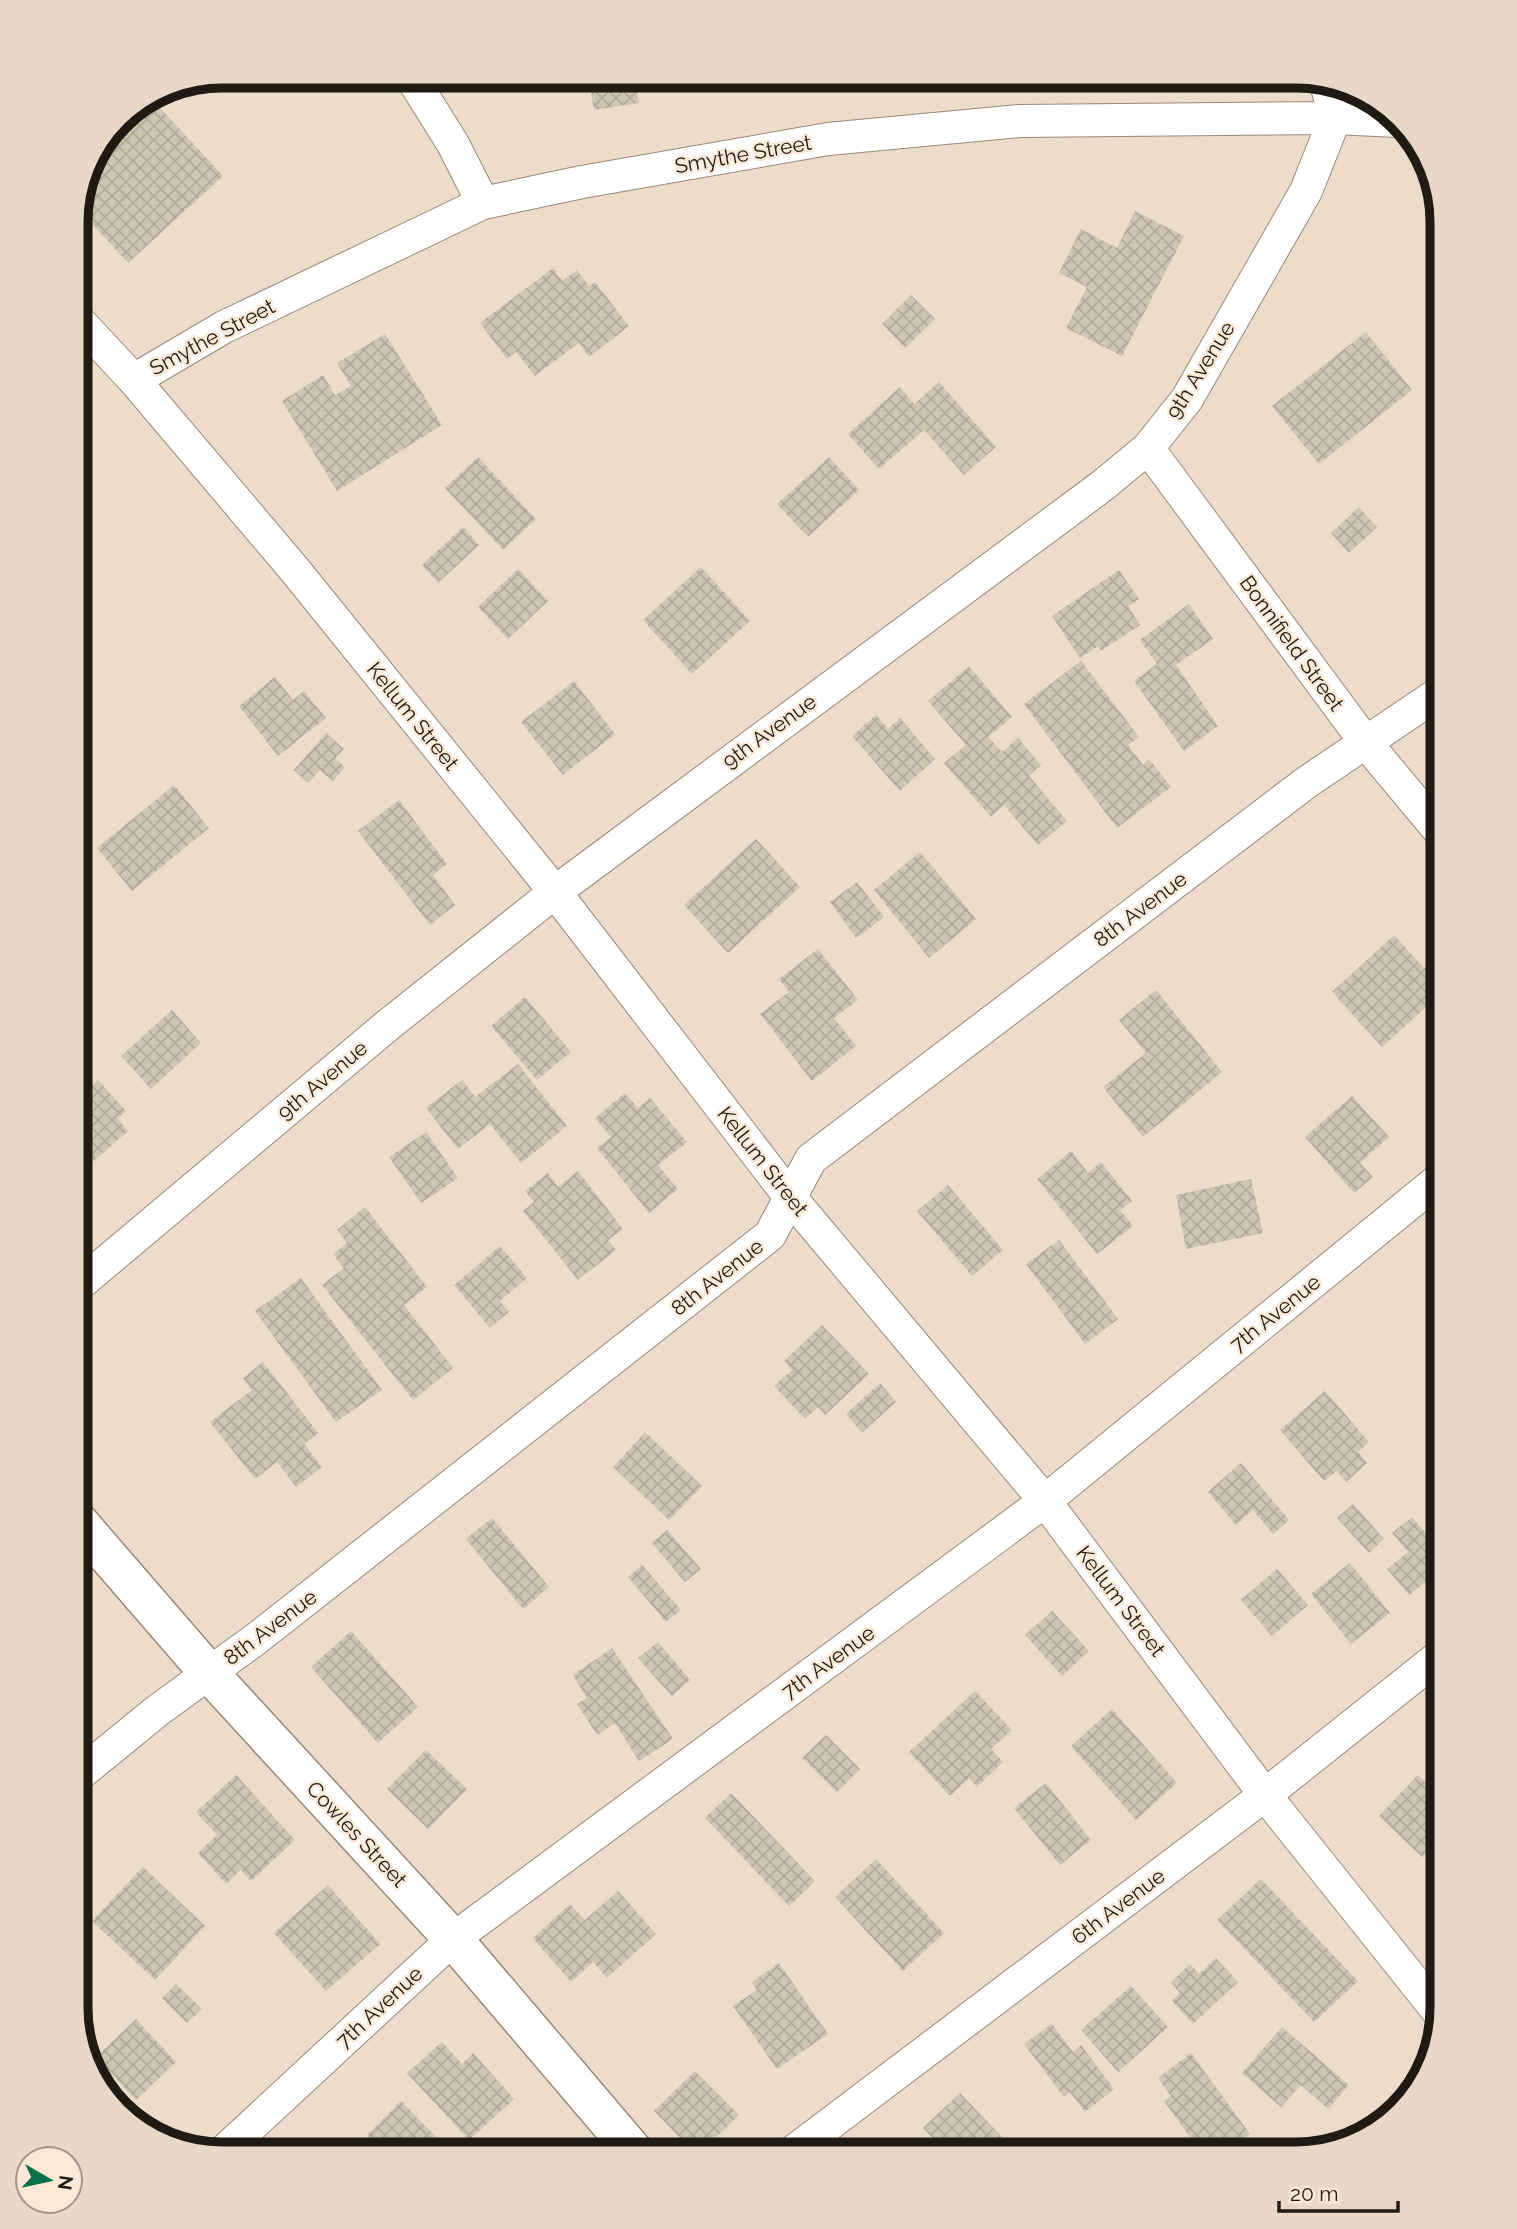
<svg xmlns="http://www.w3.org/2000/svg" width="1517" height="2229" viewBox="0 0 1517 2229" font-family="Raleway,sans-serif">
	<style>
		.building { fill: url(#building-cross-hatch) }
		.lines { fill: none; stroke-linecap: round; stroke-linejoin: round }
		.minor-casing { stroke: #988979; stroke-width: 34 }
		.secondary-casing { stroke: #988979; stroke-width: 41 }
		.minor { stroke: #fff; stroke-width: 32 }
		.secondary { stroke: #fff; stroke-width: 38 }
		.labels { text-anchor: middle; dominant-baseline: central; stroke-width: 5; stroke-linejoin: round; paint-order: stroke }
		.street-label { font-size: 21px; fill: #201a14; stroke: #fae9d7 }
		.rim { fill: none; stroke: #201a14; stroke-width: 9 }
	</style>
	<defs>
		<pattern id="building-cross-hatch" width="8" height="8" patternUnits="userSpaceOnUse" patternTransform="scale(1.75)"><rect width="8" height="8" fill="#cfc6b1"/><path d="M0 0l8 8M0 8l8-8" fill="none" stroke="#b1aa97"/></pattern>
	</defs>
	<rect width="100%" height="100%" fill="#eddcca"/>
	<g class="building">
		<path d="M588,75H635L639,103L594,110Z"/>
		<path d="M694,75H748L749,76L697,89Z"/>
		<path d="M150,97L223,176L128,263L77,207L87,165L118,118Z"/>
		<path d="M1135,211L1184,236L1122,356L1066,328L1087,287L1059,273L1081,229L1117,248Z"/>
		<path d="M553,268L562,281L577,270L589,286L595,282L629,326L589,357L579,343L535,376L516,352L507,359L480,323Z"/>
		<path d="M911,295L935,319L905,348L882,324Z"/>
		<path d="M1366,332L1412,390L1319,464L1272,406Z"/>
		<path d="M385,334L442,425L337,491L282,401L323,375L335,395L351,386L337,363Z"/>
		<path d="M939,382L996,447L964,475L924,430L879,469L848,434L900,387L914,404Z"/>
		<path d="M478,457L536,519L503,550L445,488Z"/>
		<path d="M829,457L859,490L808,537L777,504Z"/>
		<path d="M1359,507L1377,527L1349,553L1331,533Z"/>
		<path d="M463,527L479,545L438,583L422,565Z"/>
		<path d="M701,567L750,621L692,674L643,620Z"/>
		<path d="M518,569L548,601L508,639L478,607Z"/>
		<path d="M1119,570L1139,599L1128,606L1140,625L1101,651L1098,646L1080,658L1052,616Z"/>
		<path d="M1189,604L1213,639L1176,665L1218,726L1184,751L1134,681L1157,664L1140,640Z"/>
		<path d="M1081,661L1139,737L1128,745L1143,765L1149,759L1171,787L1117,828L1024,704Z"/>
		<path d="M969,666L1012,717L988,737L1002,752L1018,738L1041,765L1029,776L1067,821L1038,845L1004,805L991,817L944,763L966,745L928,701Z"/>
		<path d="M275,677L293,700L304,691L326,718L278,756L239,706Z"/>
		<path d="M574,681L615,734L563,775L521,722Z"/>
		<path d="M876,715L888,729L900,718L935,759L900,791L852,736Z"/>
		<path d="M326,733L344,749L335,758L345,767L333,781L320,770L308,783L294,770Z"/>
		<path d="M174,785L209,828L132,891L97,848Z"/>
		<path d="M399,800L447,864L433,875L455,905L430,925L358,831Z"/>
		<path d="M756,839L800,887L728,953L684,905Z"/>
		<path d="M920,852L976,919L929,958L874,890Z"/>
		<path d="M857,882L884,917L856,938L830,902Z"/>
		<path d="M1394,935L1424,968L1438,956L1442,960V1017L1437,1021L1425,1008L1382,1047L1332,992Z"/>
		<path d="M818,949L858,1000L834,1018L856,1046L812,1081L760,1014L789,992L779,979Z"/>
		<path d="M1156,990L1222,1072L1143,1137L1103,1087L1146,1053L1119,1020Z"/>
		<path d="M525,997L571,1052L537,1080L491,1026Z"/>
		<path d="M172,1010L201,1043L151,1089L121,1056Z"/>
		<path d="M518,1064L567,1126L521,1163L490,1124L458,1149L426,1108L462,1080L475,1097Z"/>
		<path d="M98,1080L126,1111L117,1118L128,1131L80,1173L75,1168V1089L81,1095Z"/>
		<path d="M625,1093L638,1108L650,1098L687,1142L658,1165L678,1189L649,1213L597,1148L611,1137L595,1118Z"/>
		<path d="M1352,1096L1389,1137L1360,1163L1373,1177L1354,1193L1305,1137Z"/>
		<path d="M426,1132L458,1178L421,1203L389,1157Z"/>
		<path d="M1071,1151L1088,1173L1101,1162L1132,1201L1120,1210L1133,1226L1097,1254L1037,1179Z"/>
		<path d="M578,1171L623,1229L608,1240L616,1250L578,1280L523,1211L534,1202L525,1191L548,1173L558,1187Z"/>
		<path d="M1251,1179L1263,1233L1186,1249L1176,1195Z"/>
		<path d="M948,1185L1003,1250L972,1276L917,1211Z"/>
		<path d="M365,1207L427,1287L404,1305L453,1368L413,1400L322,1285L344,1268L333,1254L347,1243L337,1230Z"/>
		<path d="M1059,1240L1118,1319L1085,1344L1026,1264Z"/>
		<path d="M500,1246L527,1278L500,1301L509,1312L490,1328L454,1285Z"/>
		<path d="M301,1278L382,1390L336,1422L255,1311Z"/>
		<path d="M822,1325L869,1374L825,1415L818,1407L805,1419L774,1386L792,1370L784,1361Z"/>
		<path d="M263,1362L318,1433L304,1444L322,1467L296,1487L277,1462L255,1479L210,1422L252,1390L243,1378Z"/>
		<path d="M880,1383L896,1402L862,1433L846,1414Z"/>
		<path d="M1325,1391L1369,1442L1358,1452L1367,1463L1346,1482L1337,1471L1324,1481L1280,1430Z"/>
		<path d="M645,1432L702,1486L669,1520L613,1467Z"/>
		<path d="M1241,1463L1289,1520L1273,1534L1253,1510L1236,1525L1208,1492Z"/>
		<path d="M1442,1470V1495L1429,1481Z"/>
		<path d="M1353,1504L1384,1539L1369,1553L1337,1518Z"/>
		<path d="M1412,1517L1442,1552V1575L1439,1572L1409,1595L1387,1569L1408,1552L1392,1533Z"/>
		<path d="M492,1518L549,1587L523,1609L466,1539Z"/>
		<path d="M667,1530L701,1569L685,1582L652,1543Z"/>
		<path d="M1350,1563L1390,1613L1351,1644L1311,1594Z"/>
		<path d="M642,1565L681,1610L666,1622L628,1577Z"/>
		<path d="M1277,1569L1308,1605L1272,1636L1241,1600Z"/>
		<path d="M1052,1611L1089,1651L1062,1676L1025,1635Z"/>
		<path d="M351,1631L418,1707L378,1743L311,1667Z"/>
		<path d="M658,1642L690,1680L672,1696L638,1658Z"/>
		<path d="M612,1648L673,1739L639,1761L615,1723L597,1735L577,1704L587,1698L573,1675Z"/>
		<path d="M975,1691L1012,1730L991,1749L1003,1762L977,1787L969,1778L950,1796L909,1752Z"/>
		<path d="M1112,1709L1177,1783L1136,1820L1071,1746Z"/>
		<path d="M826,1735L860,1769L837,1792L802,1758Z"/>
		<path d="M426,1750L467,1789L428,1829L387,1789Z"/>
		<path d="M236,1775L295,1840L251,1881L241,1870L226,1884L198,1853L217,1835L196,1812Z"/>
		<path d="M1418,1775L1442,1798V1837L1422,1857L1379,1816Z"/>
		<path d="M1046,1783L1091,1840L1060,1865L1014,1808Z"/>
		<path d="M731,1793L815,1881L789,1906L705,1818Z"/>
		<path d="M876,1859L944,1933L903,1971L835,1897Z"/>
		<path d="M143,1867L205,1926L155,1980L92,1921Z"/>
		<path d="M1261,1879L1358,1981L1314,2022L1217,1920Z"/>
		<path d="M328,1885L380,1944L326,1991L274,1933Z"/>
		<path d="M618,1891L656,1934L607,1978L593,1962L571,1982L533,1938L570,1904L585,1920Z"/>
		<path d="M1216,1958L1238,1982L1193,2024L1172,2001L1180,1993L1171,1982L1190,1964L1199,1974Z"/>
		<path d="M779,1963L828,2034L777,2069L733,2006L757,1990L752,1982Z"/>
		<path d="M176,1984L202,2009L187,2023L162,1998Z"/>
		<path d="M1131,1986L1168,2027L1118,2072L1081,2030Z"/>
		<path d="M136,2019L176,2062L136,2100L96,2057Z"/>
		<path d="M1052,2024L1073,2052L1081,2045L1114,2089L1085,2112L1070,2092L1064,2097L1024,2044Z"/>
		<path d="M1282,2027L1349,2085L1328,2109L1301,2085L1281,2107L1242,2073Z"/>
		<path d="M442,2042L462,2064L473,2053L514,2099L469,2140L407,2073Z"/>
		<path d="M1191,2053L1250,2134L1224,2154H1202L1164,2101L1171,2096L1158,2078Z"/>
		<path d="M695,2071L739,2115L699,2154H696L654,2111Z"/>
		<path d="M960,2093L1002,2137L984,2154H947L923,2128Z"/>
		<path d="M401,2101L445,2146L438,2154H386L367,2135Z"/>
	</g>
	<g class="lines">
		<g class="minor-casing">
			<g id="minor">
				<path d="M410,75L453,144L483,203"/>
				<path d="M76,318L134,380L294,569L555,892L790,1197L1045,1501L1265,1795L1440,2014"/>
				<path d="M134,380L224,327L483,203L582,182L828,139L1020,121L1335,118L1397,121"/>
				<path d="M1148,448L1366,743L1442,834"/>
				<path d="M75,1288L388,1025L555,892L1102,486L1148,448L1187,399L1306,191L1335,118L1326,83"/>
				<path d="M75,1778L157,1711L256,1639L770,1235L811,1159L1307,782L1442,691"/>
				<path d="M222,2153L453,1939L1045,1501L1442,1177"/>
				<path d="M790,2154L1265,1795L1442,1654"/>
			</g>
		</g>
		<g class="secondary-casing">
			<path id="secondary" d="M75,1518L209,1673L453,1939L636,2154"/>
		</g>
		<use href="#minor" class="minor"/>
		<use href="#secondary" class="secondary"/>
	</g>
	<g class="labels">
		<g class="street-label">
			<text transform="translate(743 154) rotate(-10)">Smythe Street</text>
			<text transform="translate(212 337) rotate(-28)">Smythe Street</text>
			<text transform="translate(1200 370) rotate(-58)">9th Avenue</text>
			<text transform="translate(1292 643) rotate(54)">Bonnifield Street</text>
			<text transform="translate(413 716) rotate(51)">Kellum Street</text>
			<text transform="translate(769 731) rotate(-36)">9th Avenue</text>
			<text transform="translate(1140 909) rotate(-37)">8th Avenue</text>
			<text transform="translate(322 1080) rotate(-40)">9th Avenue</text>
			<text transform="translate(763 1161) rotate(52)">Kellum Street</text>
			<text transform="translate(717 1277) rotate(-38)">8th Avenue</text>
			<text transform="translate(1275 1313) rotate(-39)">7th Avenue</text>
			<text transform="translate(1121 1601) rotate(53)">Kellum Street</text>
			<text transform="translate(270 1627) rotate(-37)">8th Avenue</text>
			<text transform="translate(828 1662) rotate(-36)">7th Avenue</text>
			<text transform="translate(357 1834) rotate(47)">Cowles Street</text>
			<text transform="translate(1118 1906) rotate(-37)">6th Avenue</text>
			<text transform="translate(379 2007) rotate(-43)">7th Avenue</text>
		</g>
	</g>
	<path d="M0 0H1517V2229H0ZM222 88H1296A134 134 0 0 1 1430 222V2008A134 134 0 0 1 1296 2142H222A134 134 0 0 1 88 2008V222A134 134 0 0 1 222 88Z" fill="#e9d8c7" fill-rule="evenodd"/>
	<path class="rim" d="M222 88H1296A134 134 0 0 1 1430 222V2008A134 134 0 0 1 1296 2142H222A134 134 0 0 1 88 2008V222A134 134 0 0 1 222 88Z"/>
	<g transform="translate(49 2180) rotate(99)"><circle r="33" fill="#fae9d7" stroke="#a39689" stroke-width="2"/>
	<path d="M0-5L12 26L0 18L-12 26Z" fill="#077149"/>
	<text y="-10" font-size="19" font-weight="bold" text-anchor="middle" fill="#201a14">N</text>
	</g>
	<path d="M1279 2201v10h119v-10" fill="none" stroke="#201a14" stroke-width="3.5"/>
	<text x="1290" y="2201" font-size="21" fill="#201a14" stroke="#fae9d7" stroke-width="5" paint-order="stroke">20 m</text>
</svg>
